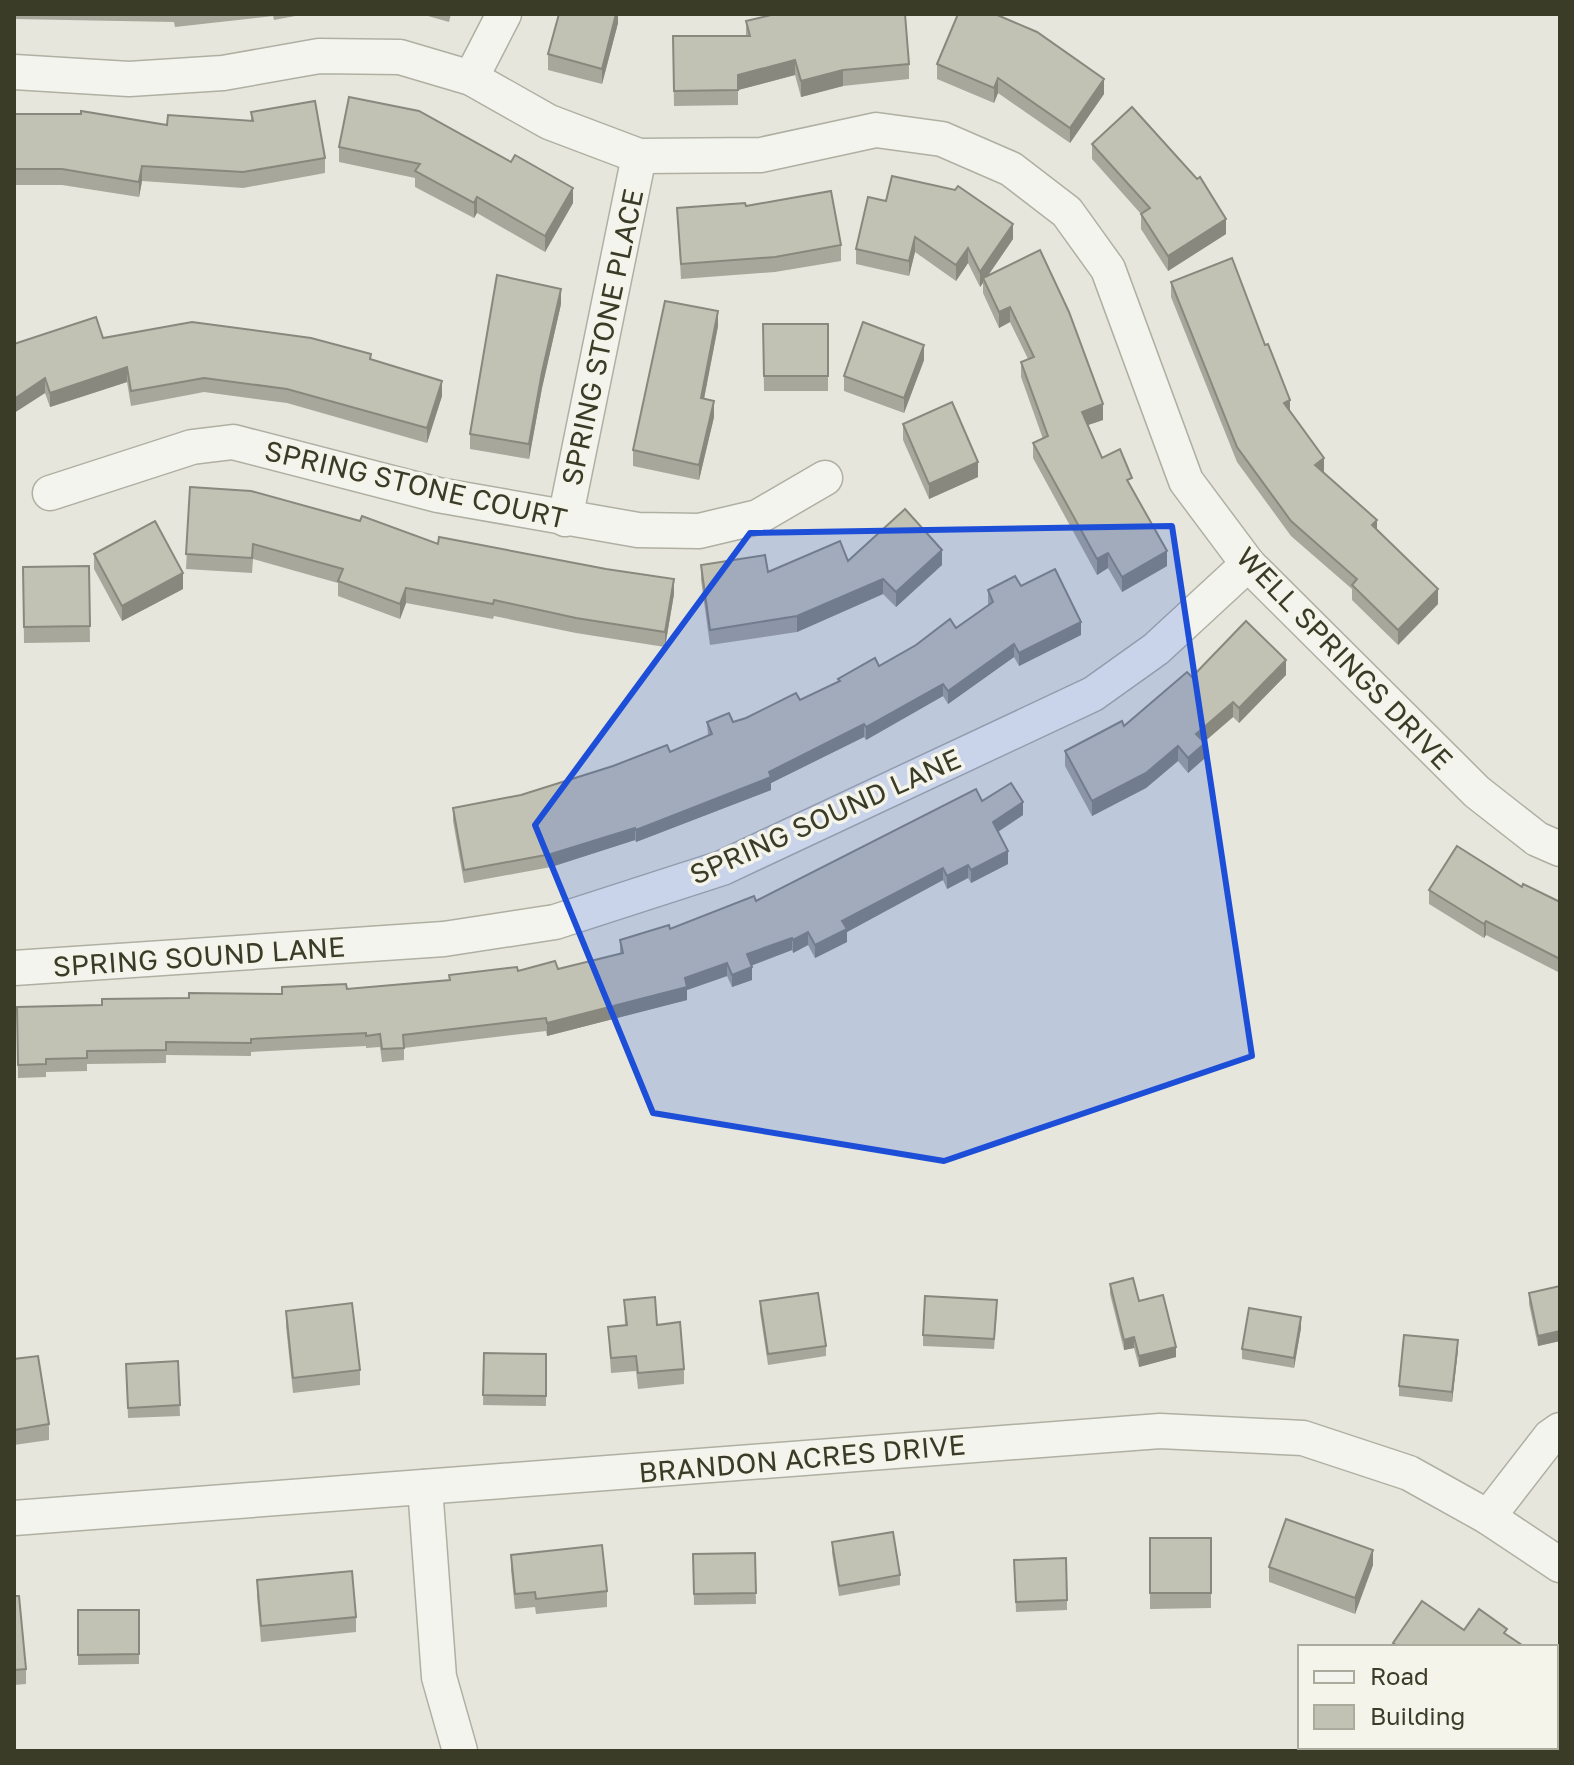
<svg xmlns="http://www.w3.org/2000/svg" width="1574" height="1765" viewBox="0 0 1574 1765" font-family="'Golos Text',sans-serif">
	<style>
		.lines { fill: none; stroke-linecap: round; stroke-linejoin: round }
		.minor-casing { stroke: #afb0a2; stroke-width: 37 }
		.minor { stroke: #f4f4ef; stroke-width: 34 }
		.wall { fill: #a7a79b }
		.shaded-wall { fill: #88887e }
		.building { fill: #c2c2b4; stroke: #88887e; stroke-width: 2 }
		.marked { fill: #1d4ed8; fill-opacity: 0.2; stroke: #1d4ed8; stroke-width: 6; stroke-linejoin: round }
		.labels { text-anchor: middle; dominant-baseline: central; stroke-width: 7; stroke-linejoin: round; paint-order: stroke }
		.street-label { font-size: 28px; fill: #3b3c27; stroke: #f4f4eb }
	</style>
	<rect width="100%" height="100%" fill="#e6e6dc"/>
	<g class="lines">
		<g class="minor-casing">
			<g id="minor">
				<path d="M14,72L129,79L223,73L319,56L400,57L471,78L549,122L639,156L761,155L876,130L942,139L1011,169L1067,212L1108,269L1186,481L1248,564L1477,792L1537,839L1560,849"/>
				<path d="M471,78L504,14"/>
				<path d="M50,493L192,447L233,442L438,495L638,530L699,531L758,517L825,478"/>
				<path d="M565,519L639,156"/>
				<path d="M14,968L444,939L555,922L722,868L1093,694L1156,649L1248,564"/>
				<path d="M425,1487L439,1677L460,1751"/>
				<path d="M1488,1517L1550,1437L1560,1430"/>
				<path d="M14,1518L1160,1431L1303,1438L1409,1473L1488,1517L1560,1565"/>
			</g>
		</g>
		<use href="#minor" class="minor"/>
	</g>
	<g class="wall">
		<path d="M14,14H306L274,20L273,16L175,27L174,22L14,19Z"/>
		<path d="M421,14H451L449,22Z"/>
		<path d="M618,14V23L602,84L548,70V54Z"/>
		<path d="M746,21L909,64V79L843,86L801,97L795,75L738,90V105L674,106L673,36H746Z"/>
		<path d="M937,64L1104,94L1070,143L998,93L994,103L937,79Z"/>
		<path d="M349,97L573,203L545,252L477,213L474,218L415,187V178L339,162V147Z"/>
		<path d="M251,112L325,158V173L243,188L142,181L139,197L62,185H14V114L167,125L251,120Z"/>
		<path d="M1092,144L1226,234L1168,271L1141,229V214L1092,159Z"/>
		<path d="M868,197L1013,239L988,276L1103,420L1088,425L1102,458L1132,489L1167,566L1122,592L1108,568L1097,575L1033,458V443L1043,439L1021,377V362L1028,359L1010,322L999,328L983,293V283L980,287L968,263L956,281L915,252L909,276L856,264V249Z"/>
		<path d="M746,206L841,245V261L775,272L681,279L677,208Z"/>
		<path d="M1171,282L1290,412L1324,473L1377,531L1438,604L1398,645L1352,600V589L1291,536L1237,462L1171,297Z"/>
		<path d="M561,304L542,388L529,459L470,449V434Z"/>
		<path d="M763,324H828V391H764Z"/>
		<path d="M718,326L704,399L714,417L699,480L633,466V450Z"/>
		<path d="M103,338L371,359L442,396L427,443L287,403L204,392L131,406L127,382L50,407L45,393L14,413V344Z"/>
		<path d="M924,360L904,413L844,391V376Z"/>
		<path d="M903,424L978,477L929,499L903,440Z"/>
		<path d="M190,487L438,544L674,594L665,647L576,633L494,616L493,619L406,603L400,619L338,596V583L253,559L252,573L186,569Z"/>
		<path d="M94,554L183,589L122,621L94,569Z"/>
		<path d="M848,561L942,565L896,607L883,594L797,632L710,645L701,580V565L768,572Z"/>
		<path d="M89,566L90,642L24,643L23,567Z"/>
		<path d="M1021,586L1081,635L1019,666L1014,657L948,704L943,696L866,740L864,737L771,783V790L636,842L635,840L551,867L464,883L453,821V808L521,795L670,752L708,736L707,722H733L800,700L838,681V679L879,666L956,628L989,605L988,603V590Z"/>
		<path d="M1286,675L1239,723L1233,717L1204,742L1205,758L1188,773L1178,761L1146,788L1092,816L1065,766V751L1124,726L1192,677Z"/>
		<path d="M982,801L1023,815L998,832L1008,864L971,883L968,878L947,889L943,880L847,932V942L815,958L808,945L793,953L792,950L751,966L752,980L732,987L727,976L687,990V1000L547,1036L546,1031L404,1048V1060L382,1062L380,1047L366,1048V1046L251,1052V1056L166,1055V1063L87,1064V1071L46,1072V1077L18,1078L17,1007L102,1005L189,998L282,994L449,980L518,971L558,969L620,954V940L670,929L756,901Z"/>
		<path d="M1522,887L1560,902V973L1486,935L1484,938L1429,904V890Z"/>
		<path d="M1110,1284L1139,1301L1176,1357L1139,1367L1134,1348L1124,1350L1110,1294Z"/>
		<path d="M1560,1286V1341L1538,1346L1529,1304V1293Z"/>
		<path d="M624,1300L657,1325L684,1369V1384L638,1389L636,1371L611,1373L608,1327L625,1326Z"/>
		<path d="M760,1301L826,1346V1356L768,1365L760,1312Z"/>
		<path d="M997,1310L994,1349L923,1346V1335Z"/>
		<path d="M286,1311L360,1370V1385L293,1393L286,1326Z"/>
		<path d="M1301,1328L1294,1368L1242,1359V1349Z"/>
		<path d="M1458,1350L1452,1402L1399,1396V1386Z"/>
		<path d="M484,1353L546,1354V1406L483,1405Z"/>
		<path d="M14,1359L49,1424V1440L14,1445Z"/>
		<path d="M178,1361L180,1416L128,1418L126,1364Z"/>
		<path d="M1150,1538H1211V1608L1150,1609Z"/>
		<path d="M832,1542L900,1575V1585L839,1596L832,1553Z"/>
		<path d="M755,1553L756,1604L694,1605L693,1554Z"/>
		<path d="M511,1555L607,1591V1607L536,1614L535,1607L515,1609L511,1570Z"/>
		<path d="M1014,1560L1067,1600V1610L1016,1612Z"/>
		<path d="M1373,1565L1355,1614L1269,1582V1567Z"/>
		<path d="M257,1580L356,1617V1632L261,1642L257,1596Z"/>
		<path d="M14,1596L26,1669V1684L14,1685Z"/>
		<path d="M78,1610H139V1664L78,1665Z"/>
		<path d="M1556,1669L1560,1672V1746L1556,1744Z"/>
	</g>
	<g class="shaded-wall">
		<path d="M616,14H618V23L602,84V69Z"/>
		<path d="M795,60V75L738,90V75Z"/>
		<path d="M843,70V86L801,97V81Z"/>
		<path d="M998,78V93L994,103V88Z"/>
		<path d="M1104,79V94L1070,143V128Z"/>
		<path d="M142,166V181L139,197V182Z"/>
		<path d="M573,188V203L545,252V236Z"/>
		<path d="M477,197V213L474,218V203Z"/>
		<path d="M1226,219V234L1168,271V256Z"/>
		<path d="M1013,224V239L984,281L983,278V283L980,287V272Z"/>
		<path d="M915,237V252L909,276V261Z"/>
		<path d="M968,248V263L956,281V265Z"/>
		<path d="M561,289V304L542,388L529,459V444L542,372Z"/>
		<path d="M1010,307V322L999,328V312Z"/>
		<path d="M718,311V326L701,414V398Z"/>
		<path d="M924,345V360L904,413V398Z"/>
		<path d="M127,367V382L50,407V393Z"/>
		<path d="M45,378V393L14,413V399Z"/>
		<path d="M442,381V396L427,443V428Z"/>
		<path d="M1290,400V416L1284,403Z"/>
		<path d="M714,401V417L699,480V465Z"/>
		<path d="M1103,404V420L1082,427V412Z"/>
		<path d="M1324,458V474L1315,465Z"/>
		<path d="M978,462V477L929,499V484Z"/>
		<path d="M1377,520V535L1372,525Z"/>
		<path d="M942,550V565L896,607V592Z"/>
		<path d="M1167,551V566L1122,592V577Z"/>
		<path d="M1108,553V568L1097,575V559Z"/>
		<path d="M183,573V589L122,621V606Z"/>
		<path d="M674,579V594L665,647V632Z"/>
		<path d="M883,579V594L797,632V616Z"/>
		<path d="M406,588V603L400,619V604Z"/>
		<path d="M1438,589V604L1398,645V630Z"/>
		<path d="M1081,622V635L1019,666V653Z"/>
		<path d="M1014,644V657L948,704V691Z"/>
		<path d="M1286,660V675L1239,723V708Z"/>
		<path d="M943,684V696L866,740V727Z"/>
		<path d="M1233,702V717L1196,749V734Z"/>
		<path d="M864,724V737L771,783V790L636,842V830L769,772Z"/>
		<path d="M1205,743V758L1188,773V758Z"/>
		<path d="M1178,746V761L1146,788L1092,816V801Z"/>
		<path d="M1023,802V815L993,835V822Z"/>
		<path d="M635,828V840L551,867V854Z"/>
		<path d="M1008,851V864L971,883V870Z"/>
		<path d="M968,865V878L947,889V876Z"/>
		<path d="M943,868V880L847,932V942L815,958V945L842,921Z"/>
		<path d="M1486,921V935L1484,938V924Z"/>
		<path d="M808,932V945L793,953V940Z"/>
		<path d="M792,938V950L747,967V954Z"/>
		<path d="M727,963V976L687,990V1000L547,1036V1023L685,978Z"/>
		<path d="M752,967V980L732,987V975Z"/>
		<path d="M1301,1317V1328L1294,1368V1358Z"/>
		<path d="M1560,1331V1341L1538,1346V1336Z"/>
		<path d="M1134,1337V1348L1124,1350V1340Z"/>
		<path d="M1458,1340V1350L1452,1402V1392Z"/>
		<path d="M1176,1347V1357L1139,1367V1356Z"/>
		<path d="M1373,1550V1565L1355,1614V1598Z"/>
	</g>
	<g class="building">
		<path d="M559,14H616L602,69L548,54Z"/>
		<path d="M775,14H905L909,64L843,70L801,81L795,60L738,75V90L674,91L673,36H750L746,21Z"/>
		<path d="M958,14H995L1037,32L1104,79L1070,128L998,78L994,88L937,64Z"/>
		<path d="M349,97L419,111L511,162L515,155L573,188L545,236L477,197L474,203L415,171L420,164L339,147Z"/>
		<path d="M315,101L325,158L243,172L142,166L139,182L62,169H14V114H81V111L167,125L168,115L253,121L251,112Z"/>
		<path d="M1132,107L1197,179L1200,177L1226,219L1168,256L1141,214L1150,208L1092,144Z"/>
		<path d="M892,176L955,190L958,186L1013,224L980,272L968,248L956,265L915,237L909,261L856,249L868,197L886,201Z"/>
		<path d="M831,191L841,245L775,257L681,264L677,208L745,203L746,206Z"/>
		<path d="M1040,250L1069,312L1103,404L1082,412L1102,458L1120,449L1132,478L1127,480L1167,551L1122,577L1108,553L1097,559L1033,443L1048,436L1021,362L1034,357L1010,307L999,312L983,278Z"/>
		<path d="M1232,258L1265,345L1268,344L1290,400L1284,403L1324,458L1315,465L1377,520L1372,525L1438,589L1398,630L1352,585L1357,579L1291,521L1237,447L1171,282Z"/>
		<path d="M497,275L561,289L542,372L529,444L470,434Z"/>
		<path d="M665,301L718,311L701,398L714,401L699,465L633,450Z"/>
		<path d="M96,317L103,338L192,322L311,338L371,354L370,359L442,381L427,428L287,389L204,378L131,391L127,367L50,393L45,378L14,399V344Z"/>
		<path d="M863,322L924,345L904,398L844,376Z"/>
		<path d="M763,324H828V376H764Z"/>
		<path d="M952,402L978,462L929,484L903,424Z"/>
		<path d="M190,487L251,491L360,521L362,516L438,544L439,537L606,569L674,579L665,632L576,618L494,600L493,604L406,588L400,604L338,581L343,569L253,544L252,558L186,554Z"/>
		<path d="M905,509L942,550L896,592L883,579L797,616L710,630L701,565L765,555L768,572L840,541L848,561Z"/>
		<path d="M155,521L183,573L122,606L94,554Z"/>
		<path d="M89,566L90,626L24,627L23,567Z"/>
		<path d="M1055,569L1081,622L1019,653L1014,644L948,691L943,684L866,727L864,724L769,772L771,777L636,830L635,828L551,854L464,870L453,808L521,795L613,766L667,745L670,752L712,734L707,722L729,713L733,722L746,718L796,693L800,700L840,681L838,679L875,658L879,666L916,645L950,619L956,628L993,602L988,590L1015,576L1021,586Z"/>
		<path d="M1246,621L1286,660L1239,708L1233,702L1196,734L1205,743L1188,758L1178,746L1146,773L1092,801L1065,751L1122,721L1124,726L1187,672L1192,677Z"/>
		<path d="M1011,783L1023,802L993,822L1008,851L971,870L968,865L947,876L943,868L842,921L847,929L815,945L808,932L793,940L792,938L747,954L752,967L732,975L727,963L685,978L687,987L547,1023L546,1018L403,1035L404,1048L382,1049L380,1034L366,1036V1033L251,1039V1043L166,1042V1050L87,1051V1058L46,1059V1064L18,1065L17,1007L102,1005V999L189,998V993L282,994V987L346,984L347,989L450,980L449,975L517,967L518,971L555,961L558,969L623,953L620,940L669,925L670,929L754,896L756,901L976,789L982,801Z"/>
		<path d="M1457,846L1522,887L1523,884L1560,902V959L1486,921L1484,924L1429,890Z"/>
		<path d="M1133,1278L1139,1301L1163,1295L1176,1347L1139,1356L1134,1337L1124,1340L1110,1284Z"/>
		<path d="M1560,1286V1331L1538,1336L1529,1293Z"/>
		<path d="M818,1293L826,1346L768,1354L760,1301Z"/>
		<path d="M925,1296L997,1300L994,1339L923,1335Z"/>
		<path d="M655,1297L657,1325L680,1322L684,1369L638,1373L636,1356L611,1358L608,1327L627,1325L624,1300Z"/>
		<path d="M352,1303L360,1370L293,1378L286,1311Z"/>
		<path d="M1249,1308L1301,1317L1294,1358L1242,1349Z"/>
		<path d="M1404,1335L1458,1340L1452,1392L1399,1386Z"/>
		<path d="M484,1353L546,1354V1396L483,1395Z"/>
		<path d="M38,1356L49,1424L14,1430V1359Z"/>
		<path d="M178,1361L180,1405L128,1408L126,1364Z"/>
		<path d="M1286,1519L1373,1550L1355,1598L1269,1567Z"/>
		<path d="M893,1532L900,1575L839,1586L832,1542Z"/>
		<rect x="1150" y="1538" width="61" height="55"/>
		<path d="M602,1545L607,1591L536,1599L535,1592L515,1594L511,1555Z"/>
		<path d="M755,1553L756,1593L694,1594L693,1554Z"/>
		<path d="M1066,1558L1067,1600L1016,1602L1014,1560Z"/>
		<path d="M352,1571L356,1617L261,1626L257,1580Z"/>
		<path d="M14,1596H19L26,1669L14,1670Z"/>
		<path d="M1422,1601L1464,1630L1479,1609L1507,1629L1504,1633L1525,1647H1399L1393,1643Z"/>
		<path d="M78,1610H139V1654L78,1655Z"/>
		<path d="M1556,1669L1560,1672V1731L1556,1728Z"/>
	</g>
	<path class="marked" d="M1172,526L1252,1056L944,1161L653,1113L535,825L750,533Z"/>
	<g class="labels">
		<g class="street-label">
			<text transform="translate(602 337) rotate(-78)">SPRING STONE PLACE</text>
			<text transform="translate(416 484) rotate(13)">SPRING STONE COURT</text>
			<text transform="translate(1345 658) rotate(46)">WELL SPRINGS DRIVE</text>
			<text transform="translate(825 816) rotate(-24)">SPRING SOUND LANE</text>
			<text transform="translate(199 956) rotate(-4)">SPRING SOUND LANE</text>
			<text transform="translate(802 1458) rotate(-5)">BRANDON ACRES DRIVE</text>
		</g>
	</g>
	<rect width="1574" height="1765" fill="none" stroke="#3b3c27" stroke-width="32"/>
	<rect x="1298" y="1645" width="260" height="104" fill="#f4f4eb" stroke="#aaaa9d" stroke-width="2"/>
	<rect x="1314" y="1671" width="40" height="12" fill="#f4f4ef" stroke="#aaaa9d" stroke-width="2"/>
	<text x="1370" y="1685" font-size="24" fill="#3b3c27">Road</text>
	<rect x="1314" y="1705" width="40" height="24" fill="#c2c2b4" stroke="#aaaa9d" stroke-width="2"/>
	<text x="1370" y="1725" font-size="24" fill="#3b3c27">Building</text>
</svg>
